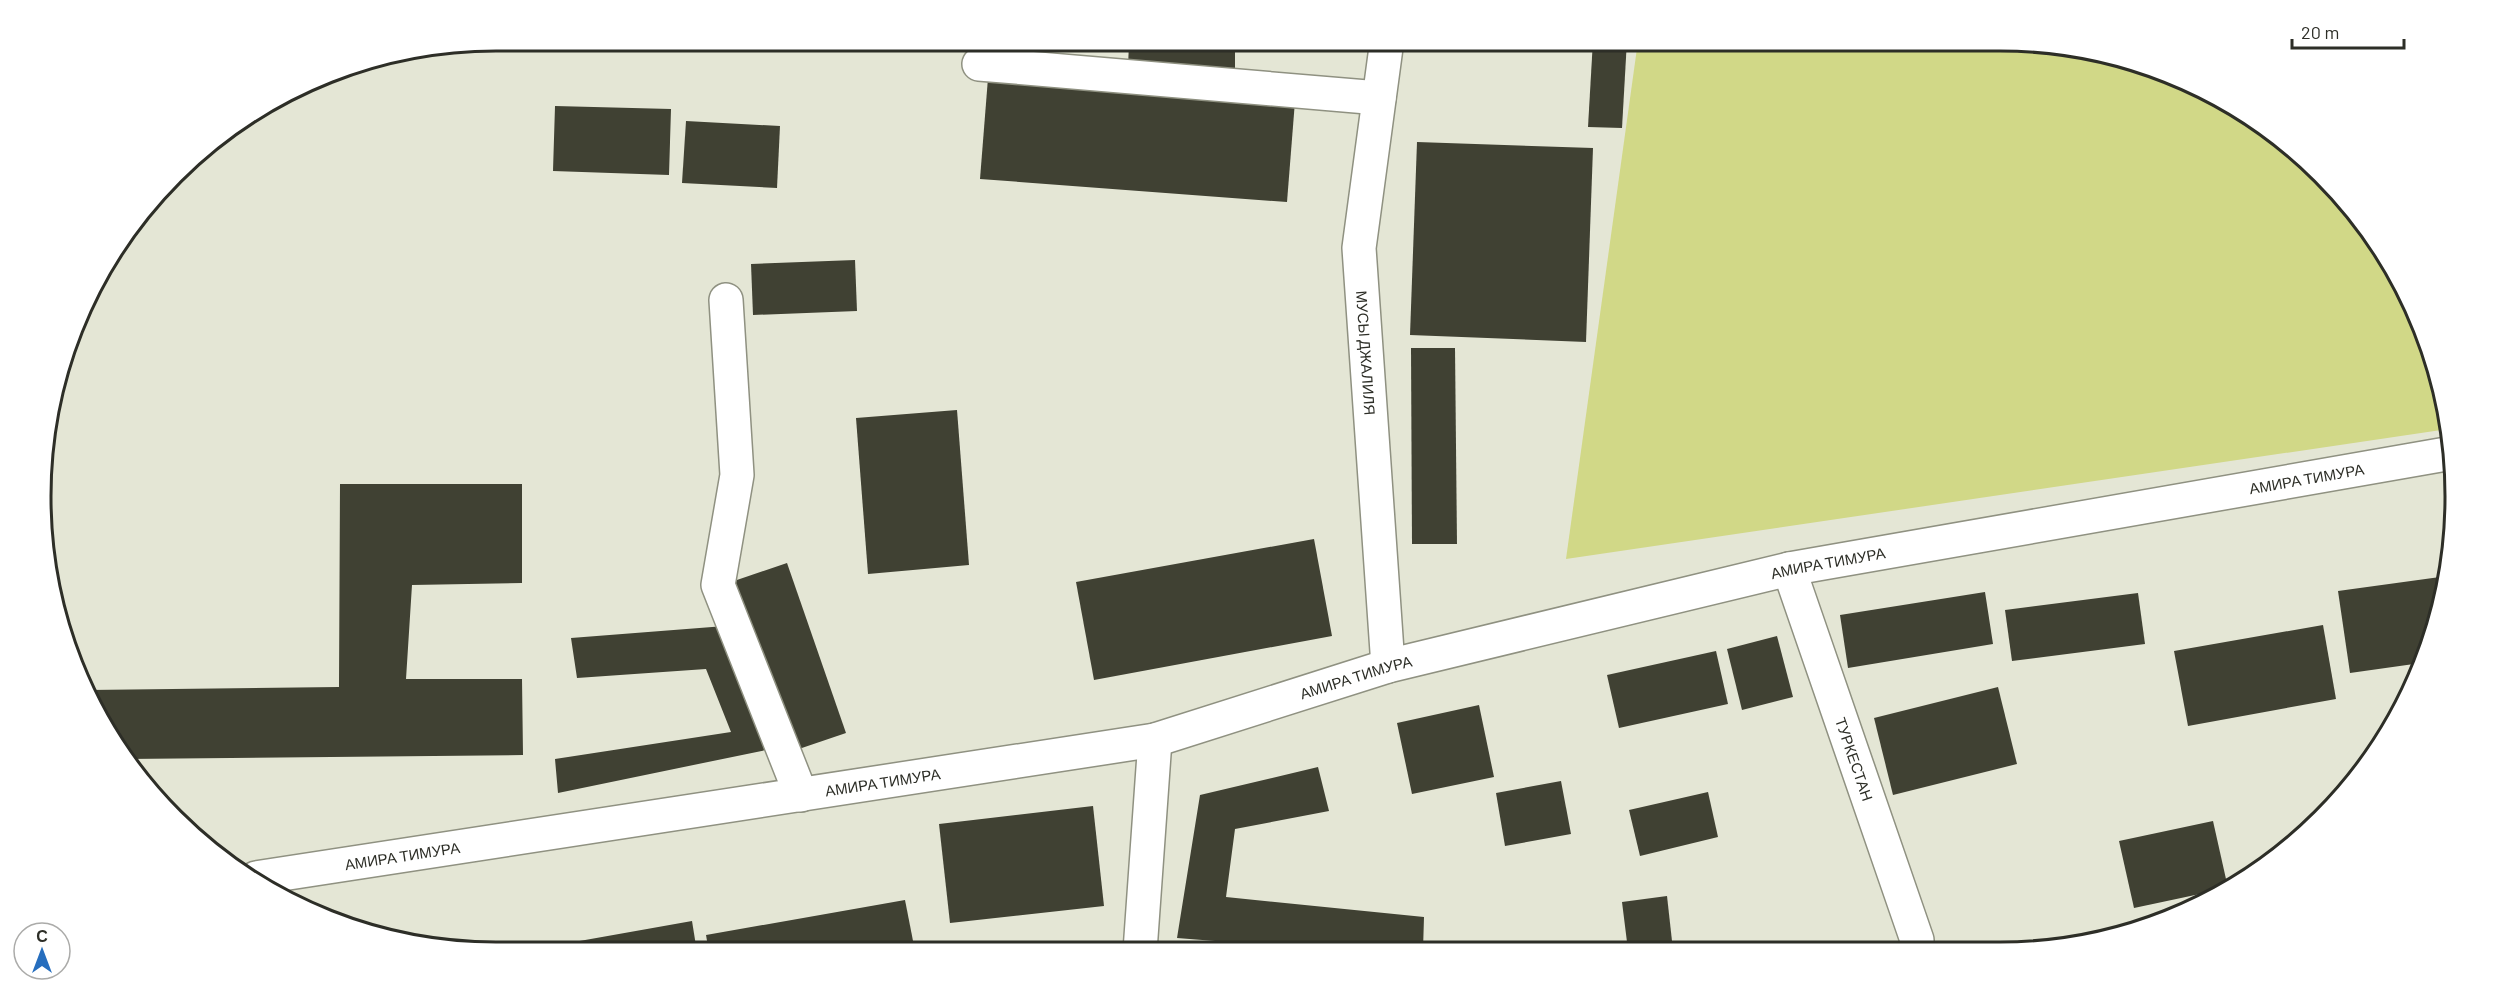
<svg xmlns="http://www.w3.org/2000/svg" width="2496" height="993" viewBox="0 0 2496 993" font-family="Barlow,sans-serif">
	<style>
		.green { fill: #d1d887 }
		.building { fill: #404133 }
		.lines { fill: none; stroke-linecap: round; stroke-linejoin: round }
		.minor-casing { stroke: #8f9181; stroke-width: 36 }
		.minor { stroke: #fff; stroke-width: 33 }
		.labels { text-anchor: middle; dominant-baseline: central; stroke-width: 6; stroke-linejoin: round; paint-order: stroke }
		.street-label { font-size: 15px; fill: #2d2e27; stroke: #fff }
		.rim { fill: none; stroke: #2d2e27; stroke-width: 3 }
	</style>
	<rect width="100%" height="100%" fill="#e4e6d5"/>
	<path class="green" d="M1992,40L2146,65L2227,101L2300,153L2361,219L2408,295L2440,378L2448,429L1566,559L1638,41Z"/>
	<g class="building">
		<path d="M1129,40H1235V74L1128,70Z"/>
		<path d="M1593,40H1627L1622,128L1588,127Z"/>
		<path d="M988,78L1295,101L1287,202L980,179Z"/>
		<path d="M555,106L671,109L669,175L553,171Z"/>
		<path d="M686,121L780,126L777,188L682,183Z"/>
		<path d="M1417,142L1593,148L1586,342L1410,335Z"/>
		<path d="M855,260L857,311L753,315L751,264Z"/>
		<path d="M1411,348H1455L1457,544H1412Z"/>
		<path d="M957,410L969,565L868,574L856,418Z"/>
		<path d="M340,484H522V583L412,585L406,679H522L523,755L126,759L102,725L89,690L339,687Z"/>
		<path d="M1314,539L1332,636L1094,680L1076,582Z"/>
		<path d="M787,563L846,733L790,752L731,582Z"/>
		<path d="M2440,577L2442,596L2431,643L2421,663L2350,673L2338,591Z"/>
		<path d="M1985,592L1993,644L1848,668L1840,615Z"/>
		<path d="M2138,593L2145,644L2012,661L2005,610Z"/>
		<path d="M2323,625L2336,699L2188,726L2174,651Z"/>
		<path d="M725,626L766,750L558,793L555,759L731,732L706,669L577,678L571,638Z"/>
		<path d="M1777,636L1793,697L1742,710L1727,649Z"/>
		<path d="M1716,651L1728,704L1619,728L1607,675Z"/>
		<path d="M1998,687L2017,764L1893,795L1874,718Z"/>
		<path d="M1479,705L1494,777L1412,794L1397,723Z"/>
		<path d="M1318,767L1329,811L1235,829L1226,897L1424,917L1423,950H1329L1177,938L1200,795Z"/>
		<path d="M1561,781L1571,834L1505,846L1496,793Z"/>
		<path d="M1708,792L1718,837L1640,856L1629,810Z"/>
		<path d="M1093,806L1104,906L950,923L939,824Z"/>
		<path d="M2213,821L2228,888L2134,908L2119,841Z"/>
		<path d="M1667,896L1673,950H1628L1622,902Z"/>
		<path d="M905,900L915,951L709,952L706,935Z"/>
		<path d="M692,921L697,952H558L557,945Z"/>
		<path d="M544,945L546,952H509V951Z"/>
	</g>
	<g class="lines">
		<g class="minor-casing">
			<g id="minor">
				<path id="s1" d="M1387,40L1359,248L1388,666"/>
				<path d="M979,64L1379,98"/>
				<path d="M726,300L737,475L718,585L801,795"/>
				<path id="s2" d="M1789,569L1917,940V949"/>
				<path id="s3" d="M256,878L1155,740L1388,666L1789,569L2452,453"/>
				<path d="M1140,951L1155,740"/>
			</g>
		</g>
		<use href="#minor" class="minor"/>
	</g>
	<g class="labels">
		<g class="street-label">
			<text stroke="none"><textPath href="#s1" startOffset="315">МУСЫ ДЖАЛИЛЯ</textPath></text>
			<text stroke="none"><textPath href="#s3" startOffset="2092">АМИРА ТИМУРА</textPath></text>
			<text stroke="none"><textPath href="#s3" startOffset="1606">АМИРА ТИМУРА</textPath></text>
			<text stroke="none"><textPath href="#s3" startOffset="1120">АМИРА ТИМУРА</textPath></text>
			<text stroke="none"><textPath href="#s2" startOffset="201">ТУРКЕСТАН</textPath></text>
			<text stroke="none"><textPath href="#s3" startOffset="634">АМИРА ТИМУРА</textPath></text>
			<text stroke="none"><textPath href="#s3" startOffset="148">АМИРА ТИМУРА</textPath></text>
		</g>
	</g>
	<path d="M0 0H2496V993H0ZM496 51H2000A445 445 0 0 1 2445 496V497A445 445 0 0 1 2000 942H496A445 445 0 0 1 51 497V496A445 445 0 0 1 496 51Z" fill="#fff" fill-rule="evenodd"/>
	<path class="rim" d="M496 51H2000A445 445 0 0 1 2445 496V497A445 445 0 0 1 2000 942H496A445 445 0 0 1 51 497V496A445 445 0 0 1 496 51Z"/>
	<g transform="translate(42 951)"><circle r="28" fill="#ffffff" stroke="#ababa9" stroke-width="1.5"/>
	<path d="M0-4.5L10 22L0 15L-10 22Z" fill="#266ebe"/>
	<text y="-9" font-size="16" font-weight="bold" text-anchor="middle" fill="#2d2e27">С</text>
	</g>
	<path d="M2292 39v9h112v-9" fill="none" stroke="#2d2e27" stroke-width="3"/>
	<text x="2301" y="39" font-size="18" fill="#2d2e27" stroke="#ffffff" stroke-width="4.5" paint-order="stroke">20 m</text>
</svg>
